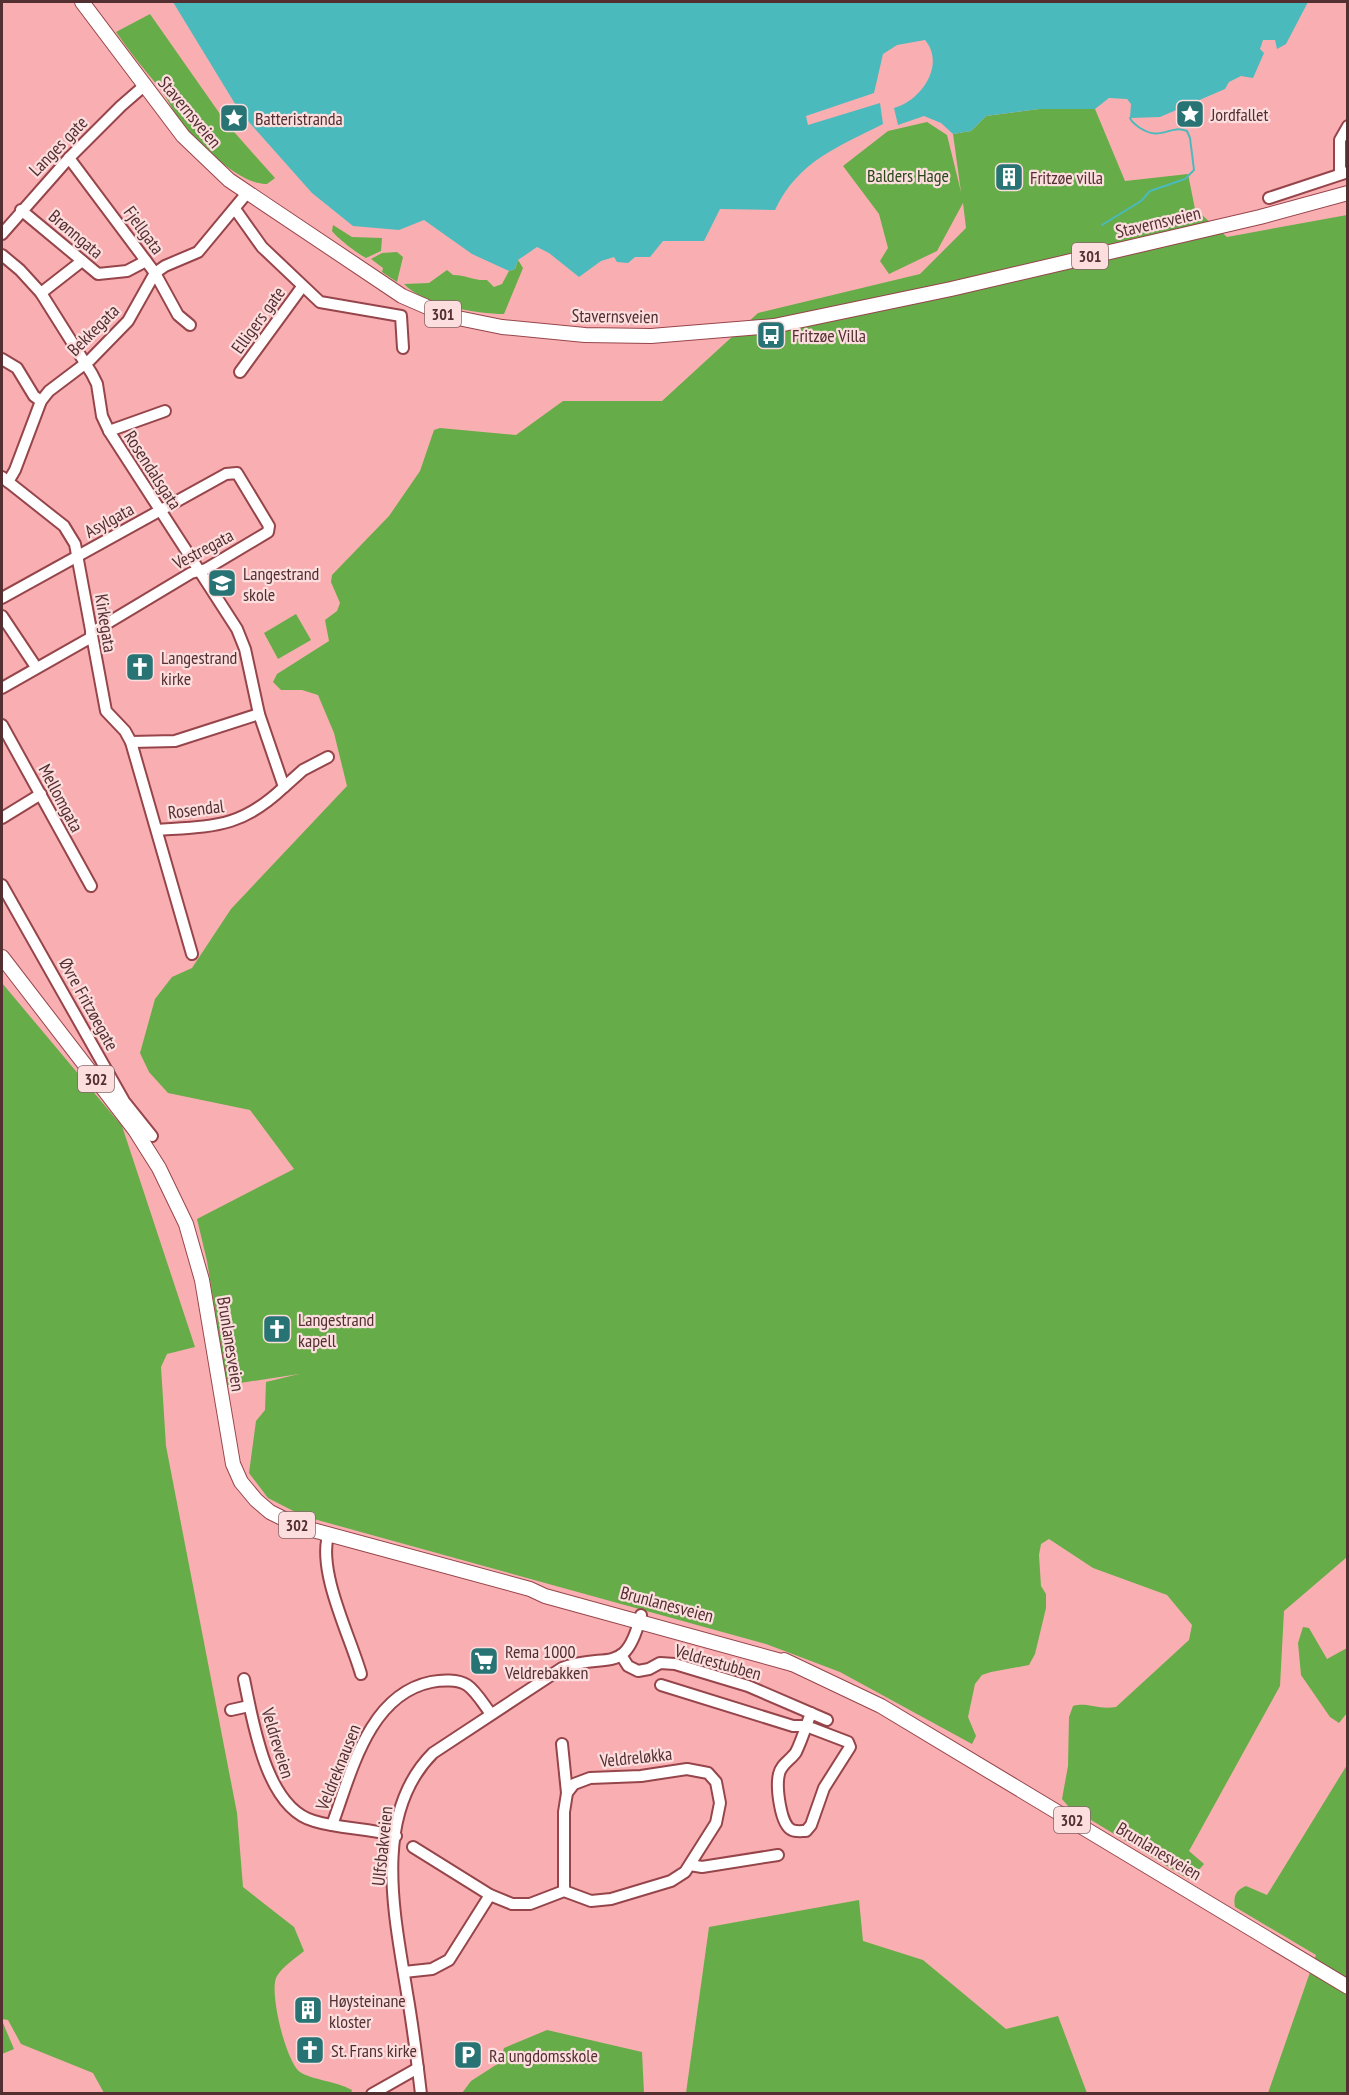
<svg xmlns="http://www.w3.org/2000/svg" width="1349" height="2095" viewBox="0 0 1349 2095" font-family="'PT Sans Narrow',sans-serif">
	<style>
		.green { fill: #66ac48 }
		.water { fill: #4ababd }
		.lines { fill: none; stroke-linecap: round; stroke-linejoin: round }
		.stream { stroke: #4ababd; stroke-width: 2 }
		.minor-casing { stroke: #96454b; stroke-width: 14 }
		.major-casing { stroke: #96454b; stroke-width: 16 }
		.minor { stroke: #fff; stroke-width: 10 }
		.major { stroke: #fff; stroke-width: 14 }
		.labels { text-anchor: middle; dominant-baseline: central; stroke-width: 4.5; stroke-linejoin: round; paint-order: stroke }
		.shield { fill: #fcdede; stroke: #866465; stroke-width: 1.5 }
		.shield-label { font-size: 16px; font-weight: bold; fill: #542f31 }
		.street-label { font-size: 18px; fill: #542f31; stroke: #fcdede }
		.poi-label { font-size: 18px; fill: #542f31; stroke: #fcdede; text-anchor: start }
		.park-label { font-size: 18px; fill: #29471b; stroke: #fcdede }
	</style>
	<rect width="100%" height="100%" fill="#f9afb1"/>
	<g class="green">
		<path d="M150,14L227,124L275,178L267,184C242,186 195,142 180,121C172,110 167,97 158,86C143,68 129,51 116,32Z"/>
		<path d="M1039,109H1095L1125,181L1188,174L1195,209L1227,237L1347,215V1557L1284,1611L1280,1686L1189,1851L1204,1864L1190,1880L1068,1806L1062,1799L1068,1766L1069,1717L1073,1706C1089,1702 1097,1710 1116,1707L1189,1640L1192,1625L1167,1595L1093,1568L1049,1539L1041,1544L1039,1555L1041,1586L1046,1594V1608L1035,1654L1029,1665L991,1672L982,1675L975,1684L968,1717L976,1736L972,1744L840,1672L766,1644L303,1516L268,1498L249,1473L256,1421L265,1410L266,1382L299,1374L227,1385L207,1261L197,1219L294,1169L250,1110L168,1093L149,1072L140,1053L155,999L172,977L192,968L231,909L347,786L334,733L318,695L302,690H281L273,682L277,674L329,641L325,620L337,611L340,603L331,582L332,575L389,516L420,471L434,430L440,428L516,435L563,401H662L758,313L920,274L966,228L963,203L937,251L889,274L880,261L888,248L879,214L843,166L888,131L927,122L947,135L961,192L953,134L971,131L986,116Z"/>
		<path d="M333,225L352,237L382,238L381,251L366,258C358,254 337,238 332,231Z"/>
		<path d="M382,253L397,252L403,257L397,282L382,272L383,268L371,259Z"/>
		<path d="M518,260L523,268L504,314C477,314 423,305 404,284L429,283L447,270L453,275C466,275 474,281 487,280L494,287L502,284L509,271L515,269Z"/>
		<path d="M296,614L311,640L278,659L264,633Z"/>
		<path d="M2,983L122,1126L195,1347L167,1354L161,1367L166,1446L237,1813L243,1887L294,1927L304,1951C296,1958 282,1967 277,1976C268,1990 286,2062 300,2072C312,2080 336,2081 352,2090L351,2093H104L93,2073L21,2044L8,2020L2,2019Z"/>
		<path d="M1303,1627L1309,1628L1327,1659L1347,1648V1713L1339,1723L1330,1717L1301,1675L1298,1643Z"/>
		<path d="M1347,1765V2093H1268L1316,1955L1235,1907C1233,1896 1236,1890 1246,1886L1267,1895Z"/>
		<path d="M859,1900L863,1941L923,1960L1006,2029L1058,2016L1087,2093H686L709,1927Z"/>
		<path d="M3,2023L14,2049L2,2054V2024Z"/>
		<path d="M547,2030L642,2052L644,2093H462L471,2081L499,2063L504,2048Z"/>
	</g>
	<path class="water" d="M173,2H1308L1286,44L1277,49L1275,40H1263L1260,49L1264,53L1253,78L1241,76L1229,82L1225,89L1160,117L1130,118L1131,104L1127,99L1109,98L1095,109H1039L986,116L971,131L953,134L941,123L924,116L898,125L894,108C921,101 946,65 925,40L897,45L883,54L874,93L806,116L808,125L880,103L883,124C838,147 798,161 775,210L720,209L704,241H663L650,257H635L628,263L617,262L614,257L601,261L579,277L549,253L537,247L518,260L515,269L509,271L472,254L424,220L399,230L353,226L312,193L240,112Z"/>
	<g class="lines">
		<path class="stream" d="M1102,225L1141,201L1150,191L1185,179L1194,170L1190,138L1187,131C1169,124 1162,142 1140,128C1135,124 1132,123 1130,118"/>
		<g class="minor-casing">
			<g id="minor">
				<path d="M69,158L155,273L178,315L190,325"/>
				<path d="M1340,174V140L1348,126"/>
				<path d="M1269,198L1348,172"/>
				<path d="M235,209L262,247L320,302L401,316L403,348"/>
				<path d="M21,210L98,274L127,271L146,261"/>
				<path d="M2,234L69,158L121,106L144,86"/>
				<path d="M2,255L20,270L41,293L92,374L97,384L102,416L109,431L237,629L245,649L259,714"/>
				<path d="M41,293L82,261"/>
				<path d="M2,359L17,368L34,396L41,401"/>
				<path d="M240,372L302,287"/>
				<path d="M109,431L165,411"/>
				<path d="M2,477L64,526L75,544L106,711L125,731L131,742L192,954"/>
				<path d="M8,482L15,470L41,401L49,391L90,360L128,321L155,273L165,266L198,252L247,193"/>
				<path d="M2,598L226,474L237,473L269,526L268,532L206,569L191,573L91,633"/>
				<path d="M2,616L36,667"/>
				<path d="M2,688L90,638"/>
				<path d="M2,725L91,886"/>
				<path d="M131,742L175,741L259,714L284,787C241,828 214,826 157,830"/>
				<path d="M284,787L303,770L328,757"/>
				<path d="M2,818L41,794"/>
				<path d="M2,885L124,1101L152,1136"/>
				<path d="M328,1536C318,1573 350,1636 361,1674"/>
				<path d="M621,1655L628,1666L638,1671L649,1669L660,1663L675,1664L748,1686L827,1720"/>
				<path d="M244,1679C253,1722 266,1808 314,1821C340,1829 369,1828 396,1836"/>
				<path d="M661,1685L793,1726H806L848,1742L850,1747L824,1788L811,1825L806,1831C802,1831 796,1832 792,1830C780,1825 776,1786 779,1774C781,1764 791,1760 796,1752C802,1740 806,1726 811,1713"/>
				<path d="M231,1710L249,1706"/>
				<path d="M562,1744L567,1793"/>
				<path d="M332,1825C351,1774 368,1695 431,1682C441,1680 458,1679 467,1685C476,1691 484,1705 491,1714"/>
				<path d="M413,1847L490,1895L512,1904H530L564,1891L591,1901L611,1899L671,1881L685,1872L716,1823L720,1803L716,1782L708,1773L687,1769L641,1776L590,1778L574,1784L567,1793L564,1812V1891"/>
				<path d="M690,1865L702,1867L778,1855"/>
				<path d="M404,1972L432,1969L449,1960L490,1895"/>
				<path d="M372,2094L418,2068"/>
				<path d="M421,2094C417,2060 413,2027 407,1993C395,1917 371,1815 433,1753L562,1668C608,1651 625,1678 641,1615"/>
			</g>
		</g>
		<g class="major-casing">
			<g id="major">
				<path d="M82,2L183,136L229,180L402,296L448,316L502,327L585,335L651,336L774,326L951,289L1260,217L1348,193"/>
				<path d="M2,957L135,1130L159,1168L186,1224L202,1280L233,1464L241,1482L256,1500L270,1512L298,1526L530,1589L545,1596L792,1664"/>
				<path d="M784,1660L881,1706L1348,1987"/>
			</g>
		</g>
		<use href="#minor" class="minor"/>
		<use href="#major" class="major"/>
	</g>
	<defs>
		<g id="sight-square" transform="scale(1.5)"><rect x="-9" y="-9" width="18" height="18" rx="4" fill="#287374" stroke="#fcdede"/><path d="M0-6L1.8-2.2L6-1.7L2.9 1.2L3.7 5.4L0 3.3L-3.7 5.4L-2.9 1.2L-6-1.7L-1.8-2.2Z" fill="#fff"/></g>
		<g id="building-square" transform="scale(1.5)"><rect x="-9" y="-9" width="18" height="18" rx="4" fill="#287374" stroke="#fcdede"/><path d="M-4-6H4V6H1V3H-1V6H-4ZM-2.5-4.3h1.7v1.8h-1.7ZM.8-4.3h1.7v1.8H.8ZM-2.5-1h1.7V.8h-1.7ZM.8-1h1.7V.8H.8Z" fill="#fff"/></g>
		<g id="bus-square" transform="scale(1.5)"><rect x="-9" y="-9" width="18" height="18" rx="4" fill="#287374" stroke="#fcdede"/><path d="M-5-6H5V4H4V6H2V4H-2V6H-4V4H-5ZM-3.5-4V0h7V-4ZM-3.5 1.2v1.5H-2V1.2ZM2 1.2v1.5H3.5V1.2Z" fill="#fff"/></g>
		<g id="school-square" transform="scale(1.5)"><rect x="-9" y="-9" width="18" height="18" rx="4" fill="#287374" stroke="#fcdede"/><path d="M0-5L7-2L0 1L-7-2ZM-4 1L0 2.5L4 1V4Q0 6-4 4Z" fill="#fff"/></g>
		<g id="church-square" transform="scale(1.5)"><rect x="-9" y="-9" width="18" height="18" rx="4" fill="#287374" stroke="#fcdede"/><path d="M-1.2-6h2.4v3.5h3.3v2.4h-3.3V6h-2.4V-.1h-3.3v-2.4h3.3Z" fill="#fff"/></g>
		<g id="supermarket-square" transform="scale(1.5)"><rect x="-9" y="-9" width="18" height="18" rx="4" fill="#287374" stroke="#fcdede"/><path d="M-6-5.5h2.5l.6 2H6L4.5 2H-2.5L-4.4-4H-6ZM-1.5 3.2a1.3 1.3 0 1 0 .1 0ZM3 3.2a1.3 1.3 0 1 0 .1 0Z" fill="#fff"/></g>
		<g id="parking-square" transform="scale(1.5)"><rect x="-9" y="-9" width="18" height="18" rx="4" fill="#287374" stroke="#fcdede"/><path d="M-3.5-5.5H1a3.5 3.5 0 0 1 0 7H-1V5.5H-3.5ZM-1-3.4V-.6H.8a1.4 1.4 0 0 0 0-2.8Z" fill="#fff"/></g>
	</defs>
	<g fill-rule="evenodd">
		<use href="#sight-square" x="1190" y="114"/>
		<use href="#sight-square" x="234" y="118"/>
		<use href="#building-square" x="1009" y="177"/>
		<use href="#bus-square" x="771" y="335"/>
		<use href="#school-square" x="222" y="583"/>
		<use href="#church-square" x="140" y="667"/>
		<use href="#church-square" x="277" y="1329"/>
		<use href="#supermarket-square" x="484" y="1661"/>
		<use href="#building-square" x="308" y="2010"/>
		<use href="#church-square" x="310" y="2050"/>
		<use href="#parking-square" x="468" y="2055"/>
	</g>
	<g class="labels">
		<g class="shield">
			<rect x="1072" y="243" width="36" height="26" rx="4.5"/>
			<rect x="425" y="301" width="36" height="26" rx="4.5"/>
			<rect x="78" y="1066" width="36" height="26" rx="4.5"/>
			<rect x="279" y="1512" width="36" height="26" rx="4.5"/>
			<rect x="1054" y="1807" width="36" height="26" rx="4.5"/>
		</g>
		<g class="shield-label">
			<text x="1090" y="256">301</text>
			<text x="443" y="314">301</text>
			<text x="96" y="1079">302</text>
			<text x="297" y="1525">302</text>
			<text x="1072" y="1820">302</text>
		</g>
		<g class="street-label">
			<text transform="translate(190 112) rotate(50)">Stavernsveien</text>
			<text transform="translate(58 146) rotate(-46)">Langes gate</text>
			<text transform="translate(1158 222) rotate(-13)">Stavernsveien</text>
			<text transform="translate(144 230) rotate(54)">Fjellgata</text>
			<text transform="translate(76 234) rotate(40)">Brønngata</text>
			<text transform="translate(615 316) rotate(1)">Stavernsveien</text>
			<text transform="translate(258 320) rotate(-54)">Elligers gate</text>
			<text transform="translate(93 330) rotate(-45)">Bekkegata</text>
			<text transform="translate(153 470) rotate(57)">Rosendalsgata</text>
			<text transform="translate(109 520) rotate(-29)">Asylgata</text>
			<text transform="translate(203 549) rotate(-28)">Vestregata</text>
			<text transform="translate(106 623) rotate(81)">Kirkegata</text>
			<text transform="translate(61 798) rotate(62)">Mellomgata</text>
			<text transform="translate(196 809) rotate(-7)">Rosendal</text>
			<text transform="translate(89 1004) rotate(61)">Øvre Fritzøegate</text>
			<text transform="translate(231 1344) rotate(81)">Brunlanesveien</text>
			<text transform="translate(667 1604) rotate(15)">Brunlanesveien</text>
			<text transform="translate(718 1662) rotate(16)">Veldrestubben</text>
			<text transform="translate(278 1743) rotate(73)">Veldreveien</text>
			<text transform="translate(636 1757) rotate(-6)">Veldreløkka</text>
			<text transform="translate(338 1767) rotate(-68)">Veldreknausen</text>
			<text transform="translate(382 1846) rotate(-84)">Ulfsbakveien</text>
			<text transform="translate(1159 1851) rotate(31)">Brunlanesveien</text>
		</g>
		<g class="poi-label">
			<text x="1211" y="114">Jordfallet</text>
			<text x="255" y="118">Batteristranda</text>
			<text x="1030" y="177">Fritzøe villa</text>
			<text x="792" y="335">Fritzøe Villa</text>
			<text x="243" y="573">Langestrand<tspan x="243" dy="21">skole</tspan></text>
			<text x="161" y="657">Langestrand<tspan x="161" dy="21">kirke</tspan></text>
			<text x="298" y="1319">Langestrand<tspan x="298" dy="21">kapell</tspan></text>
			<text x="505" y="1651">Rema 1000<tspan x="505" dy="21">Veldrebakken</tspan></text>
			<text x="329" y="2000">Høysteinane<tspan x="329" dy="21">kloster</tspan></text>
			<text x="331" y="2050">St. Frans kirke</text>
			<text x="489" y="2055">Ra ungdomsskole</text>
		</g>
		<g class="park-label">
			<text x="908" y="175">Balders Hage</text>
		</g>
	</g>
	<rect width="1349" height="2095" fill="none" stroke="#542f31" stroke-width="6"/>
</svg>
